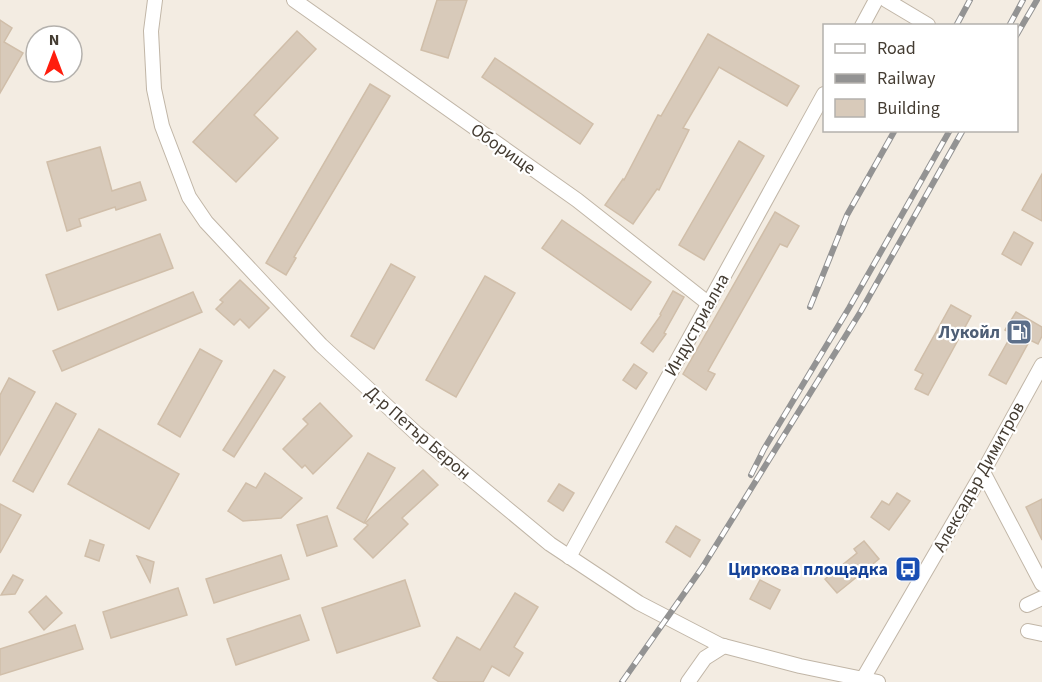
<svg xmlns="http://www.w3.org/2000/svg" width="1042" height="682" viewBox="0 0 1042 682" font-family="'Source Sans 3',sans-serif">
	<style>
		.building { fill: #d8caba; stroke: #d0bea9; stroke-width: 1.5 }
		.lines { fill: none; stroke-linecap: round; stroke-linejoin: round }
		.minor-casing { stroke: #c1b6a7; stroke-width: 16 }
		.minor { stroke: #fff; stroke-width: 14 }
		.rail-casing { stroke: #939393; stroke-width: 6 }
		.rail { stroke: #fff; stroke-width: 4; stroke-dasharray: 11; stroke-linecap: butt }
		.labels { text-anchor: middle; dominant-baseline: central; stroke-width: 4.5; stroke-linejoin: round; paint-order: stroke }
		.street-label { font-size: 18px; fill: #443c32; stroke: #fff }
		.service-label { font-size: 18px; font-weight: bold; fill: #4e5e75; stroke: #fff; text-anchor: end }
		.transit-label { font-size: 18px; font-weight: bold; fill: #164399; stroke: #fff; text-anchor: end }
	</style>
	<rect width="100%" height="100%" fill="#f3ece2"/>
	<g class="building">
		<path d="M437,0H467L448,58L421,50Z"/>
		<path d="M0,20L12,28L4,42L23,53L0,93Z"/>
		<path d="M297,31L316,49L254,115L278,138L236,182L193,142Z"/>
		<path d="M708,34L799,86L787,106L719,67L683,128L689,130L659,190L657,189L633,224L605,205L623,179L624,180L658,115L661,116Z"/>
		<path d="M495,58L593,124L580,144L482,77Z"/>
		<path d="M370,84L390,96L294,257L296,258L286,275L266,263Z"/>
		<path d="M739,141L764,156L704,260L679,245Z"/>
		<path d="M100,147L112,191L140,182L146,200L116,210L115,207L79,219L81,226L67,231L47,162Z"/>
		<path d="M1042,174V221L1022,210Z"/>
		<path d="M775,212L799,226L787,247L780,244L708,371L715,374L706,390L683,374Z"/>
		<path d="M562,220L651,282L631,310L542,248Z"/>
		<path d="M1014,232L1033,243L1021,265L1002,254Z"/>
		<path d="M160,234L173,268L58,310L46,275Z"/>
		<path d="M391,264L415,277L374,349L351,336Z"/>
		<path d="M485,276L515,293L456,397L426,380Z"/>
		<path d="M240,280L269,308L249,328L240,319L234,325L216,309L223,302L220,300Z"/>
		<path d="M673,291L684,297L664,333L666,334L653,352L641,343L661,315L660,314Z"/>
		<path d="M193,292L202,312L62,371L53,351Z"/>
		<path d="M951,305L971,316L928,395L915,389L923,374L915,370Z"/>
		<path d="M1016,312L1042,327V336L1038,344L1030,340L1006,384L989,375L1012,334L1005,330Z"/>
		<path d="M200,349L222,361L180,437L158,424Z"/>
		<path d="M634,364L647,373L636,389L623,380Z"/>
		<path d="M274,370L285,377L234,457L223,450Z"/>
		<path d="M9,378L35,392L0,455V395Z"/>
		<path d="M56,403L76,414L33,492L13,481Z"/>
		<path d="M320,403L352,436L313,474L305,465L302,468L283,449L308,424L303,419Z"/>
		<path d="M99,429L179,474L149,529L68,484Z"/>
		<path d="M368,453L395,468L364,523L337,508Z"/>
		<path d="M423,470L438,485L402,518L408,524L373,558L354,539L368,525L365,523Z"/>
		<path d="M265,473L302,498L281,518L243,521L228,511L246,483L256,488Z"/>
		<path d="M559,484L574,493L563,511L548,501Z"/>
		<path d="M897,493L910,501L889,530L871,517L882,501L889,505Z"/>
		<path d="M1042,499V540L1026,507Z"/>
		<path d="M0,504L21,515L0,553Z"/>
		<path d="M327,516L337,546L307,556L297,525Z"/>
		<path d="M676,526L700,540L690,557L666,542Z"/>
		<path d="M90,540L104,545L99,561L85,556Z"/>
		<path d="M864,541L879,559L837,593L825,579L857,553L854,549Z"/>
		<path d="M281,555L289,579L214,603L206,579Z"/>
		<path d="M137,556L154,562L150,582Z"/>
		<path d="M13,575L23,580L15,594L1,595Z"/>
		<path d="M405,580L420,626L337,653L322,608Z"/>
		<path d="M760,580L780,590L770,609L750,599Z"/>
		<path d="M178,588L187,615L111,638L103,612Z"/>
		<path d="M515,593L538,607L514,647L523,653L509,676L492,666L483,682H439L433,678L457,637L480,650Z"/>
		<path d="M46,596L62,613L44,630L29,612Z"/>
		<path d="M300,615L309,640L236,665L227,639Z"/>
		<path d="M75,625L83,649L0,675V649Z"/>
	</g>
	<g class="lines">
		<g class="minor-casing">
			<g id="minor">
				<path d="M155,0L151,31L154,89L162,126L189,197L206,222L321,345L417,434L550,544L639,603L720,645L800,666L878,682"/>
				<path d="M294,0L577,200L709,304"/>
				<path d="M886,0L928,25"/>
				<path d="M862,26L876,0"/>
				<path d="M983,472L1042,584"/>
				<path d="M569,557L824,94"/>
				<path d="M1027,605L1042,598"/>
				<path d="M1028,631L1042,634"/>
				<path d="M688,682L705,658L724,646"/>
				<path d="M861,682L983,472L1042,365"/>
			</g>
		</g>
		<use href="#minor" class="minor"/>
		<g class="rail-casing">
			<g id="rail">
				<path d="M956,26L970,0"/>
				<path d="M1009,26L1023,0"/>
				<path d="M1016,36L1037,0"/>
				<path d="M810,307L847,215L895,130"/>
				<path d="M751,475L764,449L849,308L950,130"/>
				<path d="M622,682L702,568L861,311L963,130"/>
			</g>
		</g>
		<use href="#rail" class="rail"/>
	</g>
	<defs>
		<g id="fuel-square" transform="scale(1.35)"><rect x="-9" y="-9" width="18" height="18" rx="4" fill="#5c6f8a" stroke="#fff"/><path d="M-5.5-6h7V0h2V4h1.3V-2.5L3-4.5l.8-.8L6-3V5H2.5V1h-1V6h-7ZM-4.2-4.7v3.2H.2V-4.7Z" fill="#fff"/></g>
		<g id="bus-square" transform="scale(1.35)"><rect x="-9" y="-9" width="18" height="18" rx="4" fill="#1a4fb4" stroke="#fff"/><path d="M-5-6H5V4H4V6H2V4H-2V6H-4V4H-5ZM-3.5-4V0h7V-4ZM-3.5 1.2v1.5H-2V1.2ZM2 1.2v1.5H3.5V1.2Z" fill="#fff"/></g>
	</defs>
	<g fill-rule="evenodd">
		<use href="#fuel-square" x="1019" y="332"/>
		<use href="#bus-square" x="908" y="569"/>
	</g>
	<g class="labels">
		<g class="street-label">
			<text transform="translate(503 149) rotate(35)">Оборище</text>
			<text transform="translate(697 325) rotate(-61)">Индустриална</text>
			<text transform="translate(418 433) rotate(41)">Д-р Петър Берон</text>
			<text transform="translate(979 477) rotate(-61)">Алексадър Димитров</text>
		</g>
		<g class="service-label">
			<text x="1000" y="332">Лукойл</text>
		</g>
		<g class="transit-label">
			<text x="888" y="569">Циркова площадка</text>
		</g>
	</g>
	<rect x="823" y="24" width="195" height="108" fill="#ffffff" stroke="#b4b1ad" stroke-width="1.5"/>
	<rect x="835" y="44" width="30" height="9" fill="#ffffff" stroke="#b4b1ad" stroke-width="1.5"/>
	<text x="877" y="54" font-size="18" fill="#443c32">Road</text>
	<rect x="835" y="74" width="30" height="9" fill="#939393" stroke="#b4b1ad" stroke-width="1.5"/>
	<text x="877" y="84" font-size="18" fill="#443c32">Railway</text>
	<rect x="835" y="99" width="30" height="18" fill="#d8caba" stroke="#b4b1ad" stroke-width="1.5"/>
	<text x="877" y="114" font-size="18" fill="#443c32">Building</text>
	<g transform="translate(54 54)"><circle r="28" fill="#ffffff" stroke="#b4b1ad" stroke-width="1.5"/>
	<path d="M0-4.5L10 22L0 15L-10 22Z" fill="#ff1d0d"/>
	<text y="-9" font-size="16" font-weight="bold" text-anchor="middle" fill="#443c32">N</text>
	</g>
</svg>
